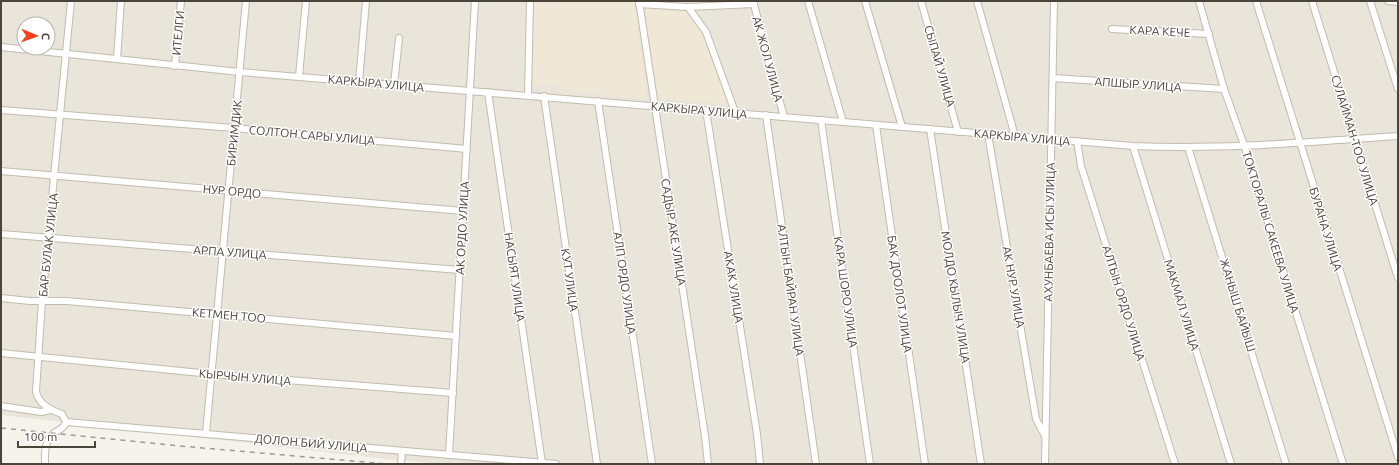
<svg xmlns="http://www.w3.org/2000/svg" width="1399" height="465" viewBox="0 0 1399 465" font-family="Ubuntu,sans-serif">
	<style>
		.residential { fill: #eae5da; fill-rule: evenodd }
		.education { fill: #efe8d6 }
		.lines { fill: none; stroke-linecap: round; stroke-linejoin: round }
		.minor-casing { stroke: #c2bbae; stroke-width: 8 }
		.minor { stroke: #fff; stroke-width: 6 }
		.rail { stroke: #9a9a9a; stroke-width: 1.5; stroke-dasharray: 5 5; stroke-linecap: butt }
		.labels { text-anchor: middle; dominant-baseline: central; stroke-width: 3; stroke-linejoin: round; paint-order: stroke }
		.street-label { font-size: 12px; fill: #4b4439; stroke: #fff }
	</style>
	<rect width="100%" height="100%" fill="#f6f3ec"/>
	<path class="residential" d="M1,1H1398V464H445L395,460L1,415ZM24,24H48V48H24Z"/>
	<g class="education">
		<path d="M533,1H634L647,99L570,92L562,86L531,83Z"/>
		<path d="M645,9L687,11L702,32L728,104L658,98Z"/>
	</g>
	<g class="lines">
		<g class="minor-casing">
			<g id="minor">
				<path d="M639,1L705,436L708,464"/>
				<path d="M753,1L784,117"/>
				<path d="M808,1L843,122"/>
				<path d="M865,1L902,127"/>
				<path d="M921,1L958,132"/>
				<path d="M977,1L1015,136"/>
				<path d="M1199,1L1224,89L1244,145L1343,464"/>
				<path d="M1256,1L1398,457"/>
				<path d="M1312,1L1398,278"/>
				<path d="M1370,1L1398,89"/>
				<path d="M1388,1L1398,2"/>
				<path d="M639,4L688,7L754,4"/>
				<path d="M688,7L706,32L735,112"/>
				<path d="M1112,29L1209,34"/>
				<path d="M1,47L240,72L1133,146C1221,150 1310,142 1398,136"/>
				<path d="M117,59L121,1"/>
				<path d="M175,66L181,1"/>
				<path d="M299,76L306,1"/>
				<path d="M1053,78L1224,89"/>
				<path d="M359,82L366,1"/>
				<path d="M394,84L399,38"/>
				<path d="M488,92L542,463"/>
				<path d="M528,95L530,1"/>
				<path d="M544,96L597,464"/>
				<path d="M598,101L652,464"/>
				<path d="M1,110L234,128L467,149"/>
				<path d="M706,110L757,434L760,464"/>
				<path d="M766,115L816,464"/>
				<path d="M821,120L870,464"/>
				<path d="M876,125L925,464"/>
				<path d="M930,129L981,464"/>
				<path d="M988,134L1036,419L1045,436"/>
				<path d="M1077,141L1081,166L1175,464"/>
				<path d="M1133,146L1231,464"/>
				<path d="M1188,147L1286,464"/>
				<path d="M1,171L463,211"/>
				<path d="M1,234L460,270"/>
				<path d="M1,298L30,301H67L456,336"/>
				<path d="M1,353L211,374L453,393"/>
				<path d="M1,406L41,412L50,410"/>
				<path d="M66,422L556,464"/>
				<path d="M206,433L246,1"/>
				<path d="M449,455L475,1"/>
				<path d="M45,464C45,453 44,442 53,434C58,429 64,430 66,422L62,414C50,410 38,404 36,391L42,301L71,1"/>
				<path d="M401,464L402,451"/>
				<path d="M1045,464L1054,1"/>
			</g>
		</g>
		<use href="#minor" class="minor"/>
		<path class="rail" d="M1,428L169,445L387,464"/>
	</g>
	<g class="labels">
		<g class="street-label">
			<text transform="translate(1160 31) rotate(3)">КАРА КЕЧЕ</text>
			<text transform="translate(178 33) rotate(-85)">ИТЕЛГИ</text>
			<text transform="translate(768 59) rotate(75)">АК ЖОЛ УЛИЦА</text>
			<text transform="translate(940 66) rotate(74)">СЫПАЙ УЛИЦА</text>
			<text transform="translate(376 83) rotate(5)">КАРКЫРА УЛИЦА</text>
			<text transform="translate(1138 84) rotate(4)">АПШЫР УЛИЦА</text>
			<text transform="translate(699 110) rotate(5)">КАРКЫРА УЛИЦА</text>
			<text transform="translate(234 133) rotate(-84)">БИРИМДИК</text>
			<text transform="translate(312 135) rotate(5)">СОЛТОН САРЫ УЛИЦА</text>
			<text transform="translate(1022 137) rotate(5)">КАРКЫРА УЛИЦА</text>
			<text transform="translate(1355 140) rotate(73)">СУЛАЙМАН-ТОО УЛИЦА</text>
			<text transform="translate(232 191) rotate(5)">НУР ОРДО</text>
			<text transform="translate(462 228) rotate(-87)">АК ОРДО УЛИЦА</text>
			<text transform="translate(1326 229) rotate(73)">БУРАНА УЛИЦА</text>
			<text transform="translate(674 232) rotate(81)">САДЫР АКЕ УЛИЦА</text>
			<text transform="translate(1049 232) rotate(-89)">АХУНБАЕВА ИСЫ УЛИЦА</text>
			<text transform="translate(1271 232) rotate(73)">ТОКТОРАЛЫ САКЕЕВА УЛИЦА</text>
			<text transform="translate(48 245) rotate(-84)">БАР БУЛАК УЛИЦА</text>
			<text transform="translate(230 252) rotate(4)">АРПА УЛИЦА</text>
			<text transform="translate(515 277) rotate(82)">НАСЫЯТ УЛИЦА</text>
			<text transform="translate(570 280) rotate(82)">КУТ УЛИЦА</text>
			<text transform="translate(625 283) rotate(82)">АЛП ОРДО УЛИЦА</text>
			<text transform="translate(734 287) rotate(81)">АКАК УЛИЦА</text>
			<text transform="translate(1014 287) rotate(80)">АК НУР УЛИЦА</text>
			<text transform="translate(791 290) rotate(82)">АЛТЫН БАЙРАН УЛИЦА</text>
			<text transform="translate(846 292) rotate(82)">КАРА ШОРО УЛИЦА</text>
			<text transform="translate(900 294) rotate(82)">БАК ДООЛОТ УЛИЦА</text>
			<text transform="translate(956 297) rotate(81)">МОЛДО КЫЛЫЧ УЛИЦА</text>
			<text transform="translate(1124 303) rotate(73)">АЛТЫН ОРДО УЛИЦА</text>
			<text transform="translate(1182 305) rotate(73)">МАКМАЛ УЛИЦА</text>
			<text transform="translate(1238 305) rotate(73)">ЖАНЫШ БАЙЫШ</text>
			<text transform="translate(229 315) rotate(5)">КЕТМЕН ТОО</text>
			<text transform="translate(245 377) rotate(5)">КЫРЧЫН УЛИЦА</text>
			<text transform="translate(311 443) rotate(5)">ДОЛОН БИЙ УЛИЦА</text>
		</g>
	</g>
	<rect width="1399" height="465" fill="none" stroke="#4b4439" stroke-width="4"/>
	<g transform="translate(36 36) rotate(92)"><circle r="19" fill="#ffffff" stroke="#b7b4b0"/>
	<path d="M0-3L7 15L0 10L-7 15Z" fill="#fc3f1d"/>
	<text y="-6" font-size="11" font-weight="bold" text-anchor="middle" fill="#4b4439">С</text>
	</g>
	<path d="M18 441v6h77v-6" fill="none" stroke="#4b4439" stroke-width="2"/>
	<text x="24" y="441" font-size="12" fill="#4b4439" stroke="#ffffff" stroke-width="3" paint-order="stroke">100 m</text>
</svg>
